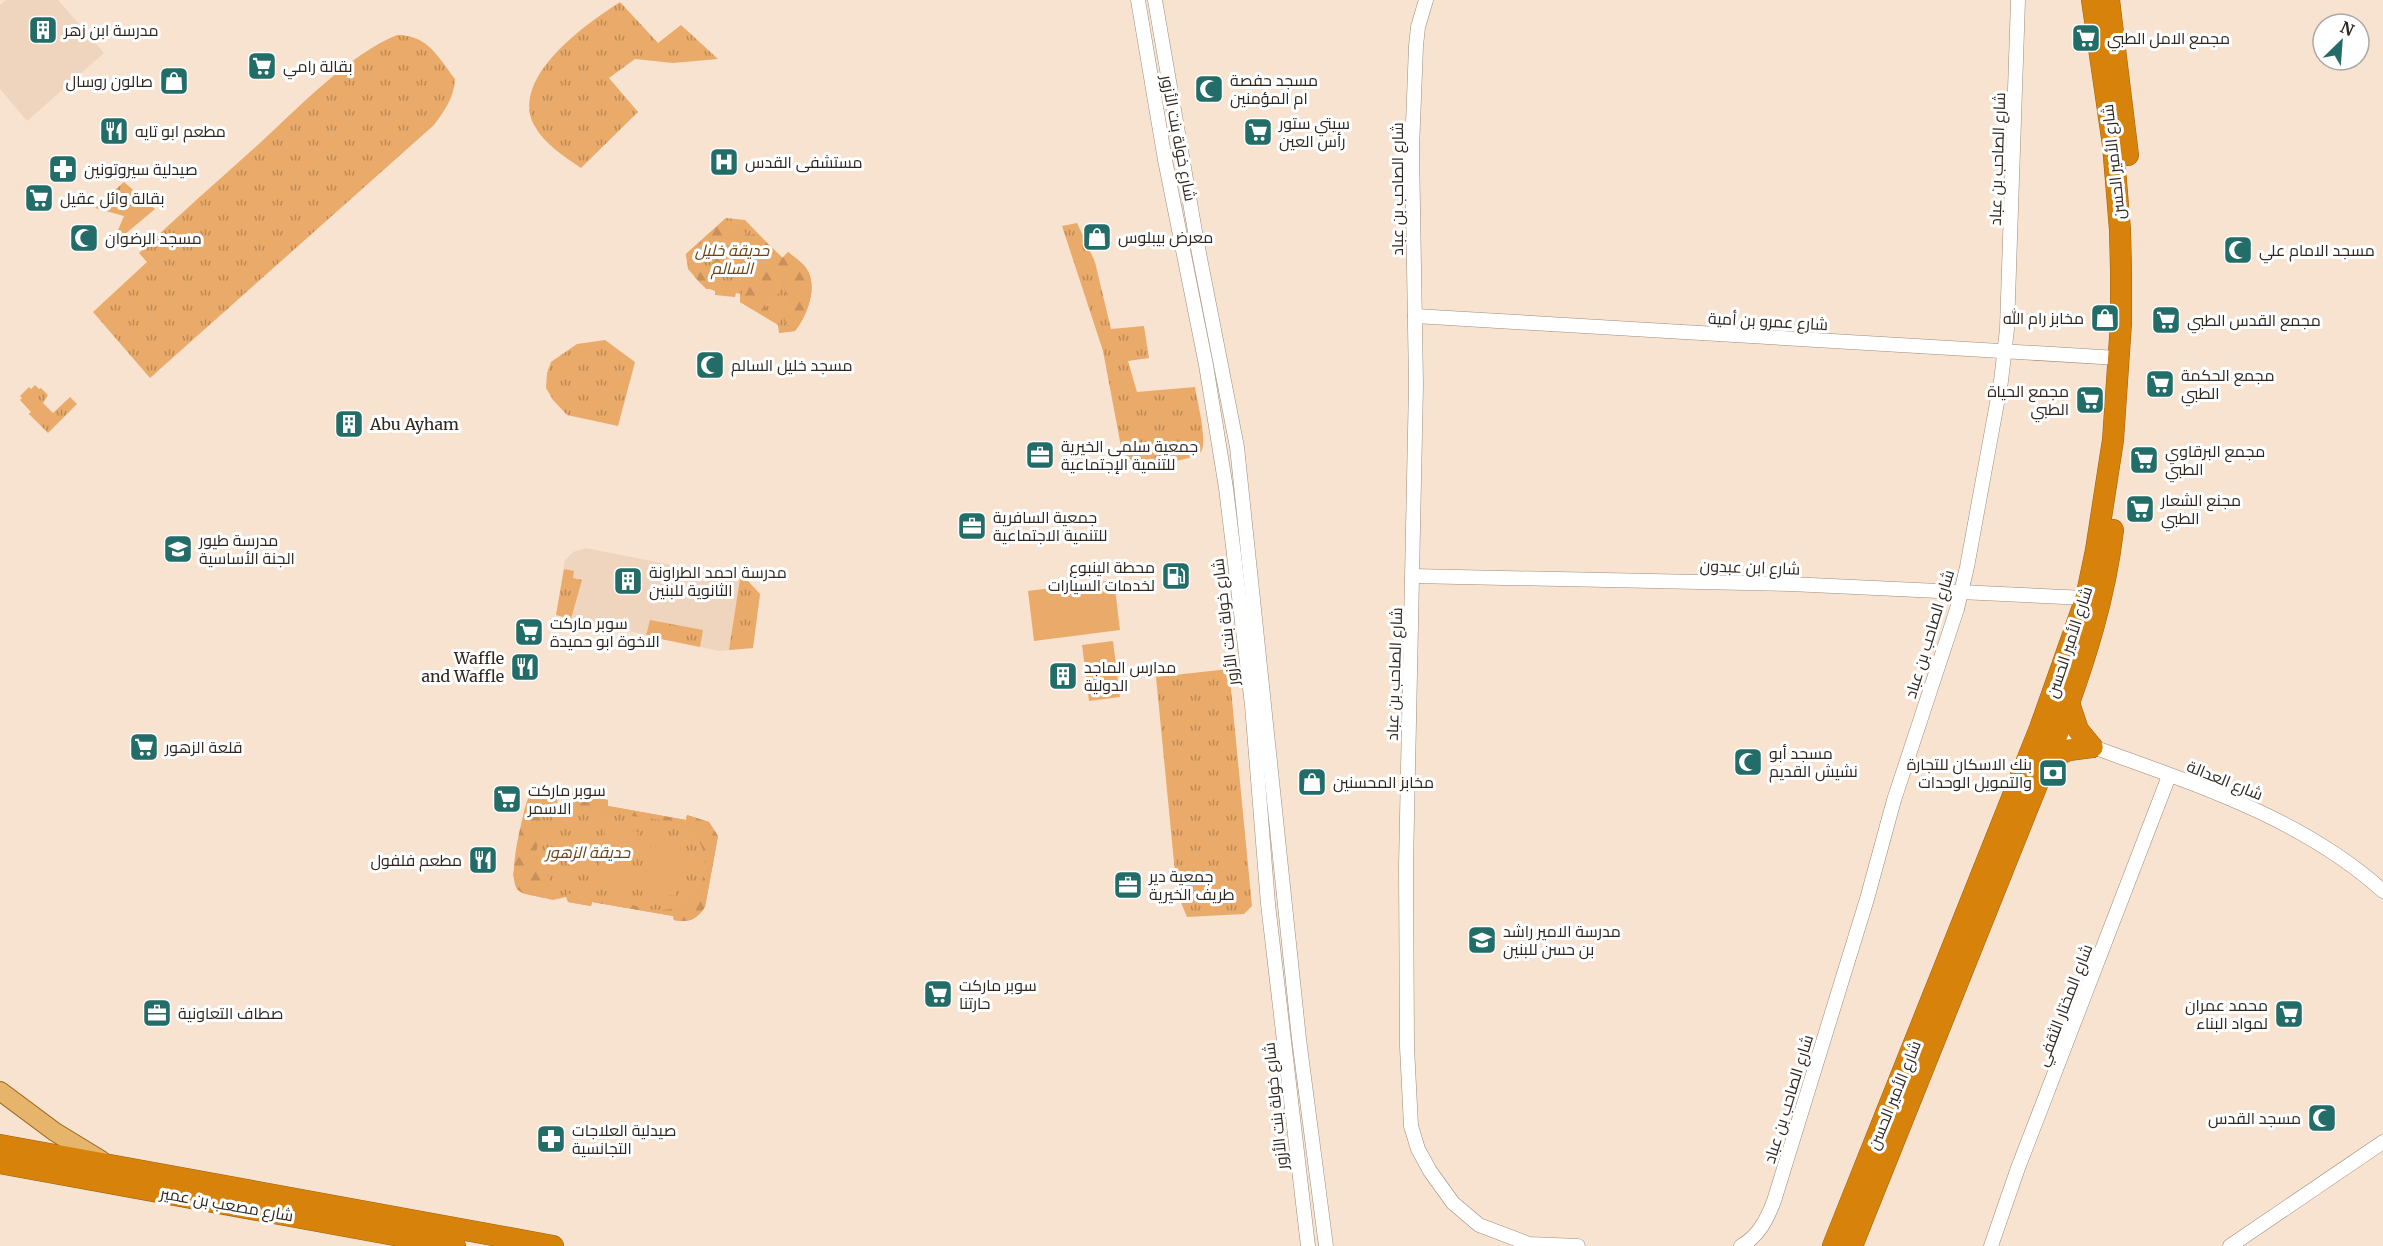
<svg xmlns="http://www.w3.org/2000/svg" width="2383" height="1246" viewBox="0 0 2383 1246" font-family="Merriweather,Cairo,serif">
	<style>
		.built { fill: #efd5bd }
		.grass { fill: url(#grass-tufts) }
		.forest { fill: url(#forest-firs) }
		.garden { fill: #e9aa6a }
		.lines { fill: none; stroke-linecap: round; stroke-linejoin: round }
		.minor-casing { stroke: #9e8b7a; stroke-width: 15 }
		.major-casing { stroke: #9c6212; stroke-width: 20 }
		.highway-casing { stroke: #9c6212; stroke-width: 22 }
		.minor { stroke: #fff; stroke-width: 14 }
		.major { stroke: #e7b46c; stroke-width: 18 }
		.highway { stroke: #d7820a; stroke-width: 21 }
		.labels { text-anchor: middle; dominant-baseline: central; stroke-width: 6; stroke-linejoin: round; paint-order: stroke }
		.poi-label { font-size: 16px; fill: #2f2720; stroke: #fff; text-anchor: start }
		.street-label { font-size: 16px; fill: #2f2720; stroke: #fff }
		.park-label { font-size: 16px; font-style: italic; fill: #6d4312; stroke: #fff }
	</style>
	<defs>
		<pattern id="grass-tufts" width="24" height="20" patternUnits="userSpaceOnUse" patternTransform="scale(1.5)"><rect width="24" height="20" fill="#e9aa6a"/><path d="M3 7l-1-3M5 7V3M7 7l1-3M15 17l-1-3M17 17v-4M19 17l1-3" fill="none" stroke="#bd8a57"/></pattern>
		<pattern id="forest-firs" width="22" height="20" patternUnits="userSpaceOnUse" patternTransform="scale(1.5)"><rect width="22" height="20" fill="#e9a969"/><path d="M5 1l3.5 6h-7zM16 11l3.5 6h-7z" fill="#c8915b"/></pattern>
	</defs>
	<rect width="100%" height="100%" fill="#f8e3d0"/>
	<g class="built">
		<path d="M6,0H58L104,53L27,121L0,89V5Z"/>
		<path d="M586,548L747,580L760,594L753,648L719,651L556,615L565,560L573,552Z"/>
	</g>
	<g class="grass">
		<path d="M620,2L658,43L681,25L718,59L673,63L635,59L609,78L638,112L581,168C564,156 544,144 534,125C510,77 586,24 620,2Z"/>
		<path d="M397,35C428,35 438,57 455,79C454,98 445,110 434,125L150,378L93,312L147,262L139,253C179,215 220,179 261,142C299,107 350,54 397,35Z"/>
		<path d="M124,182L155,209L118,240L115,237L124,216L95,208Z"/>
		<path d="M726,218L745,220L782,258L788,252C794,257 802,262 806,268C819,286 807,316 795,331L779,333L778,325L740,302V294L736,293L735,297L715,295V291C697,285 689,272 686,254Z"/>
		<path d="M1077,223L1095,262L1111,329L1144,326L1149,358L1128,361L1137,392L1195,387C1197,401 1208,441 1201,452C1196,460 1151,465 1141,464C1133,463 1128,457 1122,452L1103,351L1062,226Z"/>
		<path d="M605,340L635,362L618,426L567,415L553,400L546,388L547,373L551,362L577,344Z"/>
		<path d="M35,385L39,389L41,388L48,395L43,403L53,413L70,397L77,404L48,433L29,414L31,412L20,400L22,398L20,396L29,387L31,389Z"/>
		<path d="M564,569L574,571L573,578L582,580L571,619L556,615Z"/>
		<path d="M740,579L747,580L760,594L753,648L729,650Z"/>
		<path d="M650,620L703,630L700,647L646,636Z"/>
		<path d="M1229,669L1252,906L1244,914L1187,917L1177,893L1156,677Z"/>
		<path d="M544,791L556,793L558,805L571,802V793L608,800V806L686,820L687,815L709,822L718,836L705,907C696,920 689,923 674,920L673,916L592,902L591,906L568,902L566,897L553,900L522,893L517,889L513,875L525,808L528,799Z"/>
	</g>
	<g class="forest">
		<path d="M726,218L728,231L732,232L731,239C708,237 704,238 689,256L694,271L712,273L710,289H706L688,269L686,254Z"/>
		<path d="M741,229L749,236L756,233L783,258L788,252C794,257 802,262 806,268C819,286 807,316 795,331L779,333V328L789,325L784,321L783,314L785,316L794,311C781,284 770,244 735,239L736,231Z"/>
		<path d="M717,242L730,243L729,257L722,256L724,259L721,263L716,261L715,268H713V261L705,256L704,251L701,249L704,244Z"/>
		<path d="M736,245C761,247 771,273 780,293L772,297L768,292L760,296L771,316L776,314L779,325L740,302L746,273L737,271L738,265L744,267L743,263L735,260Z"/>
		<path d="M544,791L556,793L557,801H553L551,798L538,805L542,809C541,819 543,831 541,841H538L536,854L541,867L545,866L551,886L543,888L544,898C537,896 522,895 517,889C508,875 521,824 525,808L528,799Z"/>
		<path d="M571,793L608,800V806L686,820L687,815L709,822L718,836L705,907C696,920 689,923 674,920L673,916L592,902L591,906L568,902L567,893L577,895V900L587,902L588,897L623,903V906L632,907V905C641,907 651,910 660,910C706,912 723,845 681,825C672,821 659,820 649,818V815L639,813L638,817L603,811V808L593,806V809L570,805Z"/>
	</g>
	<g class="garden">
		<path d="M1114,580L1120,630L1034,641L1028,591Z"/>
		<path d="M1113,641L1120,697L1089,701L1082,645Z"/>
		<path d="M606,827L638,832L628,889L596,883Z"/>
		<path d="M653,834L685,840L675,896L643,890Z"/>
	</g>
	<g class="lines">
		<g class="minor-casing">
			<g id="minor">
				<path d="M1138,0L1165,160L1206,365L1226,488L1252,705L1268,904L1308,1246"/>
				<path d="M1155,0L1197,243L1237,447L1299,1039L1326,1246"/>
				<path d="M1426,0L1418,27L1416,46L1412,149L1416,384L1406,866L1407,1047L1411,1126L1418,1149L1430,1171L1453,1203L1479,1225L1529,1244L1578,1246"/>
				<path d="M1415,316L2118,358"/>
				<path d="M1413,576L1790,584L2086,598"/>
				<path d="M2050,731C2164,775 2291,808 2383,891"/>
				<path d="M1741,1246C1759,1236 1767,1219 1774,1201L1867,899L1894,800L1957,609L1967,567L2001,381L2007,329L2018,0"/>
				<path d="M1991,1246L2018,1168L2169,776"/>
				<path d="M2230,1246L2383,1142"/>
			</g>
		</g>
		<g class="major-casing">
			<path id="major" d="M0,1091L55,1132L101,1160"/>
		</g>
		<g class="highway-casing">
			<g id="highway">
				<path d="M2109,0L2128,155"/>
				<path d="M2069,703L2078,730L2092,747"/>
				<path d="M2046,760L2069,750L2092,747"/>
				<path d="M0,1145L553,1246"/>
				<path d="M0,1163L455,1246"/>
				<path d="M1833,1246L2040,728L2086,598L2096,550L2113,440L2121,323V270L2120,230L2113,145L2092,0"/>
				<path d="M1852,1246L2061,725C2085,660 2105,598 2113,530"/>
			</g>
		</g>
		<use href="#minor" class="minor"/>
		<use href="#major" class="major"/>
		<use href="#highway" class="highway"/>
	</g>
	<defs>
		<g id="building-square" transform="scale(1.5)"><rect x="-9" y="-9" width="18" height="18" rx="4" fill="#236d69" stroke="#fff"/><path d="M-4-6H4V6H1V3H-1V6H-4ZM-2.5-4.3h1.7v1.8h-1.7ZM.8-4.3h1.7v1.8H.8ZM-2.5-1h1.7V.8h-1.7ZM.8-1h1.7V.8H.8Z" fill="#fff"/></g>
		<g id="supermarket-square" transform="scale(1.5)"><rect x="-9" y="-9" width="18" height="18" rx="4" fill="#236d69" stroke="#fff"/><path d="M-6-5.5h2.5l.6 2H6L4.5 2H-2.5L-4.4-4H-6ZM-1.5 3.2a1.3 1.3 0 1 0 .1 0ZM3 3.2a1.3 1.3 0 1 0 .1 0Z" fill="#fff"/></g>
		<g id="shop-square" transform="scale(1.5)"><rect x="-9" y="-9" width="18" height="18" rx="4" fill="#236d69" stroke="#fff"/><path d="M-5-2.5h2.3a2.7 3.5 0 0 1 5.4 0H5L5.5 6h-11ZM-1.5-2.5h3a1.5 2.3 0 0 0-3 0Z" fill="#fff"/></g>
		<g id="mosque-square" transform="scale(1.5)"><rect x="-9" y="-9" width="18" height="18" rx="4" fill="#236d69" stroke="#fff"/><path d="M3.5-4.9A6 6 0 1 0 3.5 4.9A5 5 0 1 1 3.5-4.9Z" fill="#fff"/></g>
		<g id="restaurant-square" transform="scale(1.5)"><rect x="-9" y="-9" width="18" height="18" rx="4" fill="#236d69" stroke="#fff"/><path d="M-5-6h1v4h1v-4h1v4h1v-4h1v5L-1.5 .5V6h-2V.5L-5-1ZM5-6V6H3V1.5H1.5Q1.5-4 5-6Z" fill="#fff"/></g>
		<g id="hospital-square" transform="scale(1.5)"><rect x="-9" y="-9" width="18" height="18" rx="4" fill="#236d69" stroke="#fff"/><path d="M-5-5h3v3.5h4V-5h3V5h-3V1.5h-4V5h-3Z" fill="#fff"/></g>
		<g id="pharmacy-square" transform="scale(1.5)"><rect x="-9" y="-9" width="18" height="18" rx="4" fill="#236d69" stroke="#fff"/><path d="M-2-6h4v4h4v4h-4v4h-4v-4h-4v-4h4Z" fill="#fff"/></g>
		<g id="office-square" transform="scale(1.5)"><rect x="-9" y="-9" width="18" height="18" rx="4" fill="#236d69" stroke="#fff"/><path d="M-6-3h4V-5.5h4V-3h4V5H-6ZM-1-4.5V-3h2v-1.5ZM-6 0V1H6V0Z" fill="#fff"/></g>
		<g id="school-square" transform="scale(1.5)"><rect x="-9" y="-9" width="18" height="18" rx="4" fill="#236d69" stroke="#fff"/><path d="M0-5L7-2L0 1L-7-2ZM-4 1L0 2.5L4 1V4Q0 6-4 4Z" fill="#fff"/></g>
		<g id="fuel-square" transform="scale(1.5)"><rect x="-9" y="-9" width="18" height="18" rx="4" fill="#236d69" stroke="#fff"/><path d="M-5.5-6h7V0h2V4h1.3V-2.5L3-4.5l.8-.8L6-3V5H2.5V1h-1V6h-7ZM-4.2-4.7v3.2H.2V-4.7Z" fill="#fff"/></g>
		<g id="bank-square" transform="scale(1.5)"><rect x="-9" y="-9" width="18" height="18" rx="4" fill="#236d69" stroke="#fff"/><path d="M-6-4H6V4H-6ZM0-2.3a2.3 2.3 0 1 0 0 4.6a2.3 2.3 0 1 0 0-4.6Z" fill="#fff"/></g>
	</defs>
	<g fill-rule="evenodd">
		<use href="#building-square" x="43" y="30"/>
		<use href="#supermarket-square" x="2086" y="38"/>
		<use href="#supermarket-square" x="262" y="66"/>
		<use href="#shop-square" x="174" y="81"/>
		<use href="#mosque-square" x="1209" y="89"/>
		<use href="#restaurant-square" x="114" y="131"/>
		<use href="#supermarket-square" x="1258" y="132"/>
		<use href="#hospital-square" x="724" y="162"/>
		<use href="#pharmacy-square" x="63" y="169"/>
		<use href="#supermarket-square" x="39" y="198"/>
		<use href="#shop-square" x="1097" y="237"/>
		<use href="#mosque-square" x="84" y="238"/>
		<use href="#mosque-square" x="2238" y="250"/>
		<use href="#shop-square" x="2105" y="318"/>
		<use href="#supermarket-square" x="2166" y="320"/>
		<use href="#mosque-square" x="710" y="365"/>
		<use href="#supermarket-square" x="2160" y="384"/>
		<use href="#supermarket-square" x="2090" y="400"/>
		<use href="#building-square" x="349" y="424"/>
		<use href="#office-square" x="1040" y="455"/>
		<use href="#supermarket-square" x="2144" y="460"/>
		<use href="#supermarket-square" x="2140" y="509"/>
		<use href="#office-square" x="972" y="526"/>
		<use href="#school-square" x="178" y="549"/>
		<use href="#fuel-square" x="1176" y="576"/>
		<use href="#building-square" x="628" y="581"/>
		<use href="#supermarket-square" x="529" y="632"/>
		<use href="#restaurant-square" x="525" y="667"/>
		<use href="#building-square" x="1063" y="676"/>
		<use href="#supermarket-square" x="144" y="747"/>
		<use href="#mosque-square" x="1748" y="762"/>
		<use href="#bank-square" x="2053" y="773"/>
		<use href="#shop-square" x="1312" y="782"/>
		<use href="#supermarket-square" x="507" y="799"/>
		<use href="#restaurant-square" x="483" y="860"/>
		<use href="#office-square" x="1128" y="885"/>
		<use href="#school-square" x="1482" y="940"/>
		<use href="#supermarket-square" x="938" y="994"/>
		<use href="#office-square" x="157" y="1013"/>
		<use href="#supermarket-square" x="2289" y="1014"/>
		<use href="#mosque-square" x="2322" y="1118"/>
		<use href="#pharmacy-square" x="551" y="1139"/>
	</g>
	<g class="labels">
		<g class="poi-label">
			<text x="64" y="30">مدرسة ابن زهر</text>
			<text x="2107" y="38">مجمع الامل الطبي</text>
			<text x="283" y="66">بقالة رامي</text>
			<text x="1230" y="80">مسجد حفصة<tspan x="1230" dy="18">ام المؤمنين</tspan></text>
			<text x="153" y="81" text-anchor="end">صالون روسال</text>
			<text x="1279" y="123">سيتي ستور<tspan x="1279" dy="18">رأس العين</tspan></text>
			<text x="135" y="131">مطعم ابو تايه</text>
			<text x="745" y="162">مستشفى القدس</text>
			<text x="84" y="169">صيدلية سيروتونين</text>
			<text x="60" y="198">بقالة وائل عقيل</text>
			<text x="1118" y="237">معرض بيبلوس</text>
			<text x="105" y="238">مسجد الرضوان</text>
			<text x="2259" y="250">مسجد الامام علي</text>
			<text x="2084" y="318" text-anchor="end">مخابز رام الله</text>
			<text x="2187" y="320">مجمع القدس الطبي</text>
			<text x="731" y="365">مسجد خليل السالم</text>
			<text x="2181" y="375">مجمع الحكمة<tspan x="2181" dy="18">الطبي</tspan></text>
			<text x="2069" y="391" text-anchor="end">مجمع الحياة<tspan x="2069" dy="18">الطبي</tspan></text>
			<text x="370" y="424">Abu Ayham</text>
			<text x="1061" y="446">جمعية سلمى الخيرية<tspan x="1061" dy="18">للتنمية الإجتماعية</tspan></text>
			<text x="2165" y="451">مجمع البرقاوي<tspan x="2165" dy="18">الطبي</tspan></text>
			<text x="2161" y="500">مجنع الشعار<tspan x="2161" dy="18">الطبي</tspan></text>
			<text x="993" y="517">جمعية السافرية<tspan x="993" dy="18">للتنمية الاجتماعية</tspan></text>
			<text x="199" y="540">مدرسة طيور<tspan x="199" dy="18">الجنة الأساسية</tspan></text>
			<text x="1155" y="567" text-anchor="end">محطة الينبوع<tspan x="1155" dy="18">لخدمات السيارات</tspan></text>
			<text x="649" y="572">مدرسة احمد الطراونة<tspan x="649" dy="18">الثانوية للبنين</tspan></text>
			<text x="550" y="623">سوبر ماركت<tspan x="550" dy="18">الاخوة ابو حميدة</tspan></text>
			<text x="504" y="658" text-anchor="end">Waffle<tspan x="504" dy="18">and Waffle</tspan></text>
			<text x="1084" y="667">مدارس الماجد<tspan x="1084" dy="18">الدولية</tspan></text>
			<text x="165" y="747">قلعة الزهور</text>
			<text x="1769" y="753">مسجد أبو<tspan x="1769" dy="18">نشيش القديم</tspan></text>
			<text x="2032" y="764" text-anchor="end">بنك الاسكان للتجارة<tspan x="2032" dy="18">والتمويل الوحدات</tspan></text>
			<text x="1333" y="782">مخابز المحسنين</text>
			<text x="528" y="790">سوبر ماركت<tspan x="528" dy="18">الاسمر</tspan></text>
			<text x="462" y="860" text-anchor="end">مطعم فلفول</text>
			<text x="1149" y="876">جمعية دير<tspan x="1149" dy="18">طريف الخيرية</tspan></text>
			<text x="1503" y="931">مدرسة الامير راشد<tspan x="1503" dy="18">بن حسن للبنين</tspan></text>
			<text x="959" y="985">سوبر ماركت<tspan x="959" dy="18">حارتنا</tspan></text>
			<text x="2268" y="1005" text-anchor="end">محمد عمران<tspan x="2268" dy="18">لمواد البناء</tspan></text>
			<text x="178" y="1013">صطاف التعاونية</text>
			<text x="2301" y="1118" text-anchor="end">مسجد القدس</text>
			<text x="572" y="1130">صيدلية العلاجات<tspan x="572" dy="18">التجانسية</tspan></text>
		</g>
		<g class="street-label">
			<text transform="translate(1179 138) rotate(79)">شارع خولة بنت الأزور</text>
			<text transform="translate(1997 159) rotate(-88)">شارع الصاحب بن عباد</text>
			<text transform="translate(2113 162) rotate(-96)">شارع الأمير الحسن</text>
			<text transform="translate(1397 189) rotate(-90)">شارع الصاحب بن عباد</text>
			<text transform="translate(1768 321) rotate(3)">شارع عمرو بن أمية</text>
			<text transform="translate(1750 567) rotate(2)">شارع ابن عبدون</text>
			<text transform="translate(1225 622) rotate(-97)">شارع خولة بنت الأزور</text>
			<text transform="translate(1929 634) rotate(-73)">شارع الصاحب بن عباد</text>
			<text transform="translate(2069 642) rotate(-72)">شارع الأمير الحسن</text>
			<text transform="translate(1394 674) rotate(-88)">شارع الصاحب بن عباد</text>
			<text transform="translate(2225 780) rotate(22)">شارع العدالة</text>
			<text transform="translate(2064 1005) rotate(-69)">شارع المختار الثقفي</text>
			<text transform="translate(1894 1095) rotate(-68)">شارع الأمير الحسن</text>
			<text transform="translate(1788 1099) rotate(-73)">شارع الصاحب بن عباد</text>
			<text transform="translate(1275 1106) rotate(-96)">شارع خولة بنت الأزور</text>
			<text transform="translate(227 1204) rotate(10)">شارع مصعب بن عمير</text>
		</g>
		<g class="park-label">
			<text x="732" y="250">حديقة خليل<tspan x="732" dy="18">السالم</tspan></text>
			<text x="588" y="852">حديقة الزهور</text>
		</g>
	</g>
	<g transform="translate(2341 42) rotate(25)"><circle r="28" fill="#ffffff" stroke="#aca9a6" stroke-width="1.5"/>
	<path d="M0-4.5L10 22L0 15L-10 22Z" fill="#236d69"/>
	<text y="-9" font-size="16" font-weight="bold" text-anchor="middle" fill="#2f2720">N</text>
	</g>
</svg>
